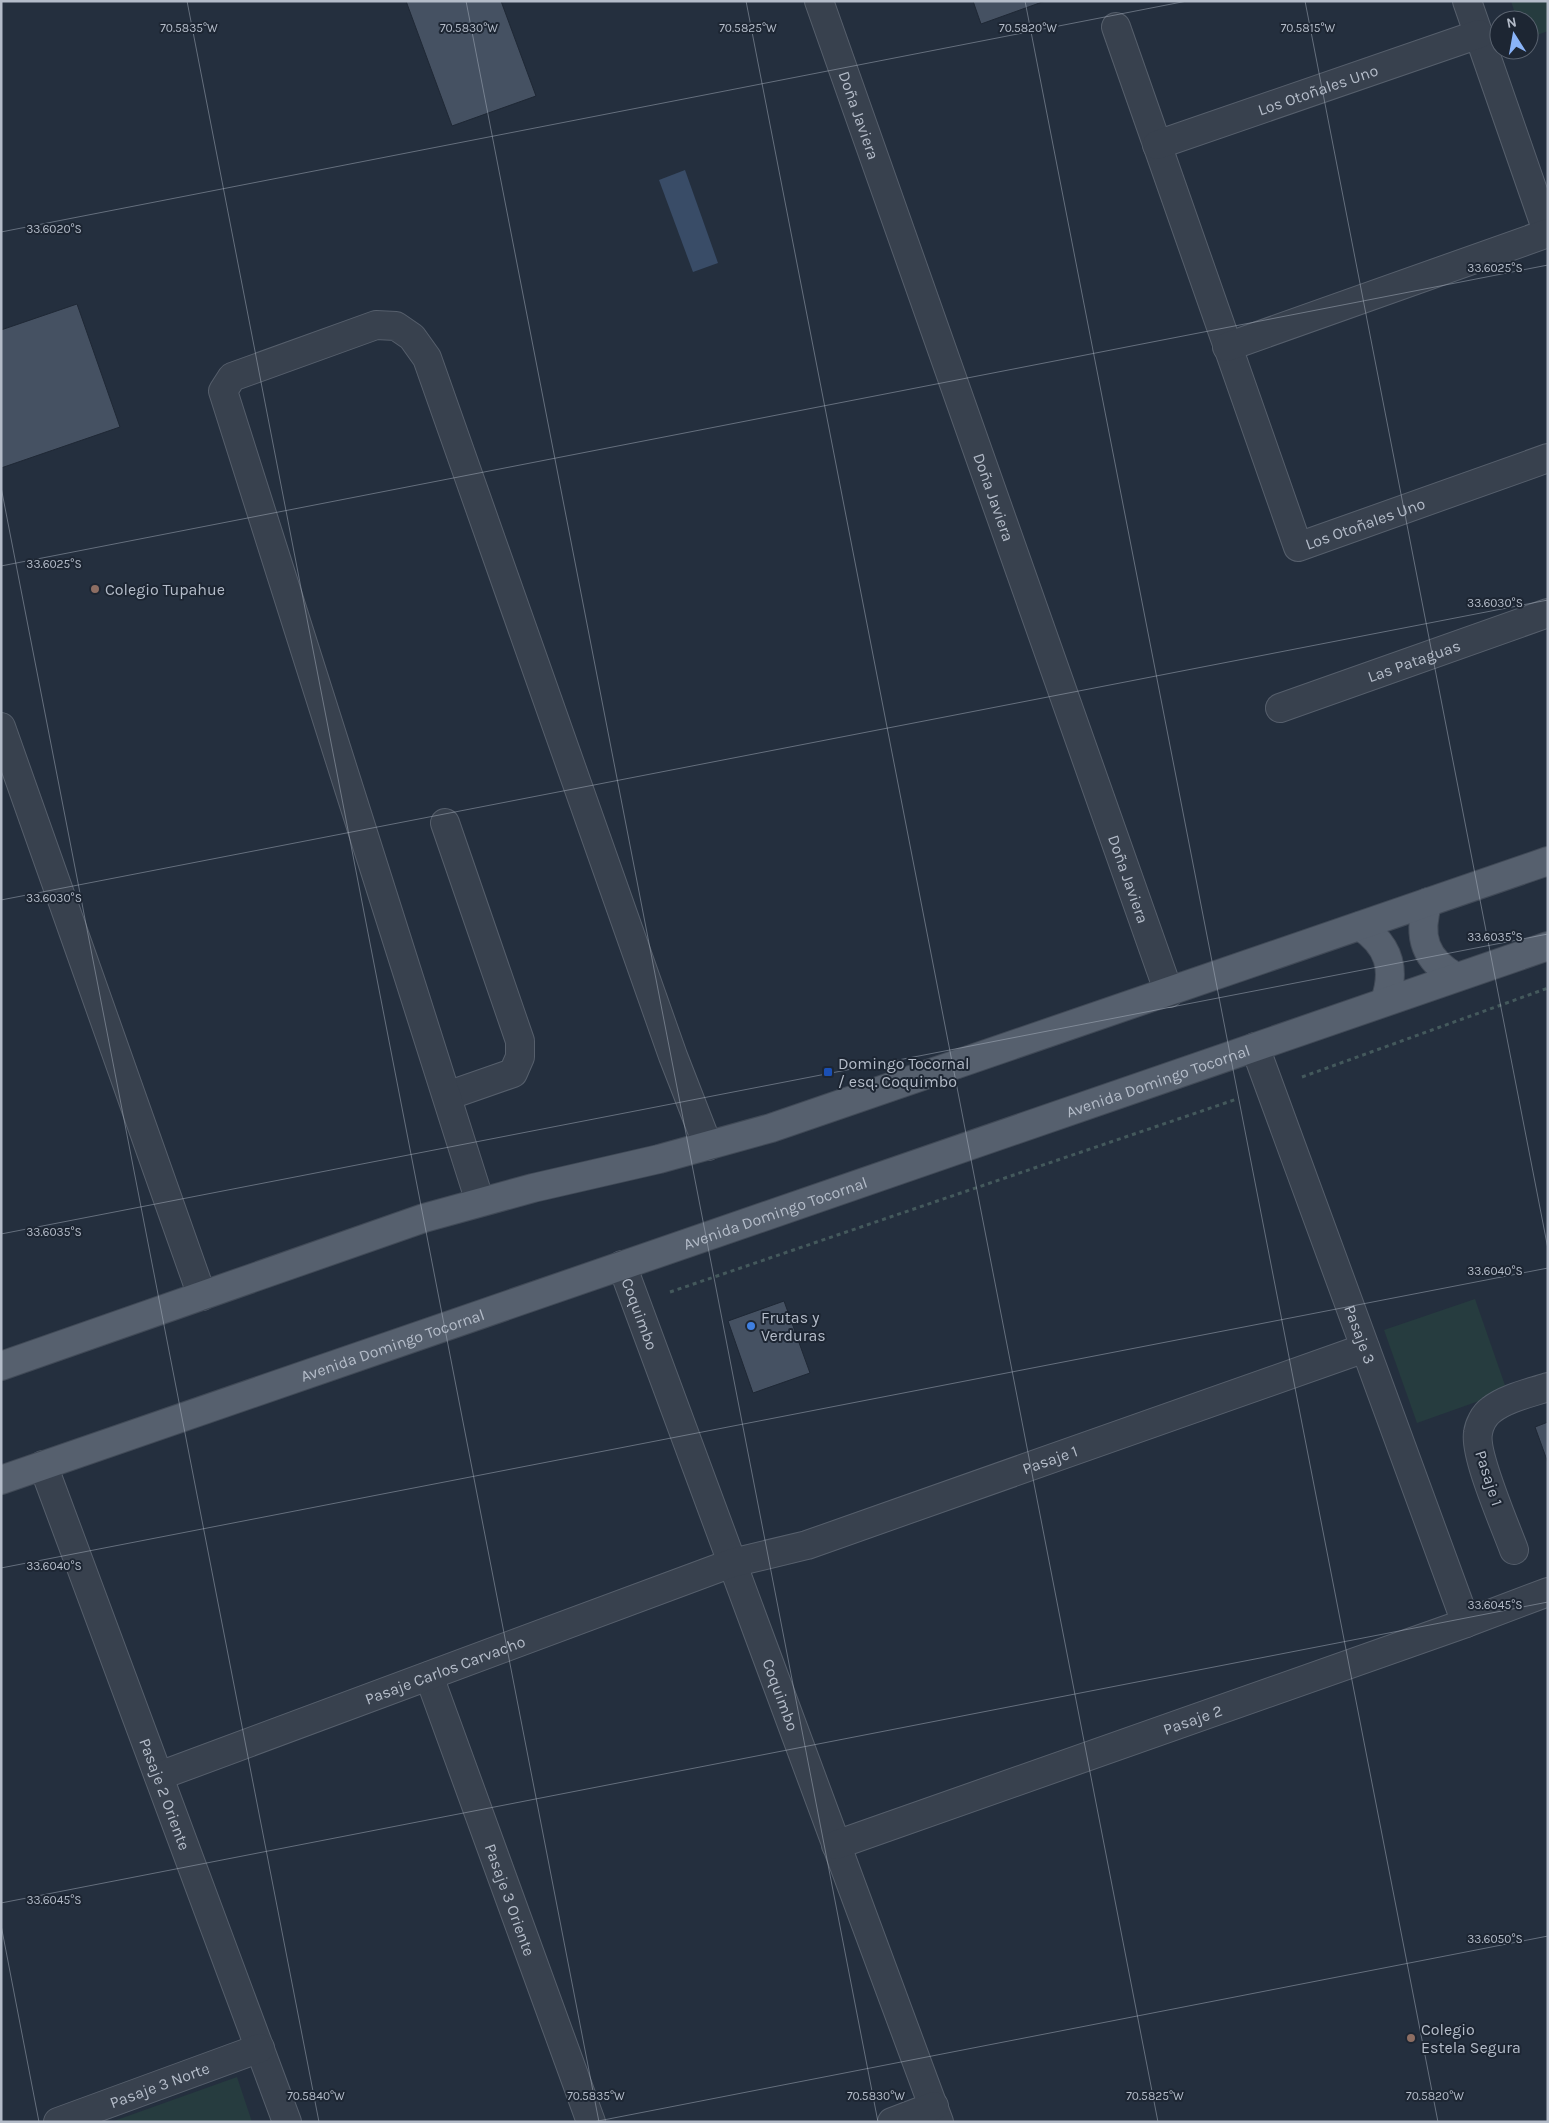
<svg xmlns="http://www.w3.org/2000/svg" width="1549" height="2123" viewBox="0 0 1549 2123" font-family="Karla,sans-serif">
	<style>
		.green { fill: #263c3f }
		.water { fill: #394c67 }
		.building { fill: #455162; stroke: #1f2835 }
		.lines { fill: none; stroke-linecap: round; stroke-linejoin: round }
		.minor-casing { stroke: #565f6c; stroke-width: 30 }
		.major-casing { stroke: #414a57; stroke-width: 30 }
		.path { stroke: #44595c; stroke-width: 3; stroke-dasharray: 4 4; stroke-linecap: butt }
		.minor { stroke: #38414e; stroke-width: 28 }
		.major { stroke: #56606e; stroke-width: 28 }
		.ticks { fill: none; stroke: #b4bcc9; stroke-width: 1; stroke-opacity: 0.45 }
		.education-dot { fill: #8d6e63; stroke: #1d2633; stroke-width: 2 }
		.transit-dot { fill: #1a4fb4; stroke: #1d2633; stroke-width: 2 }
		.shop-dot { fill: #3f7fe0; stroke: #1d2633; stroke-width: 2 }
		.labels { text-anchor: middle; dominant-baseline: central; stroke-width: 4; stroke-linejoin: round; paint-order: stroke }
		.street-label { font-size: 16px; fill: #b4bcc9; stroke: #1d2633 }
		.poi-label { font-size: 16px; fill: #b4bcc9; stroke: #1d2633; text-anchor: start }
		.ticks-label { font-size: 12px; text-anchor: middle; fill: #b4bcc9; stroke: #1d2633; stroke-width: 4; stroke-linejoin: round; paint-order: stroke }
	</style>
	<rect width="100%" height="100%" fill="#242f3e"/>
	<g class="green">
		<path d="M1511,1H1548V31L1529,38V20H1517Z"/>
		<path d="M1475,1299L1507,1391L1417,1423L1384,1330Z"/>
		<path d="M237,2077L252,2122H111Z"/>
	</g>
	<path class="water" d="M685,170L718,263L693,272L659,180Z"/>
	<g class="building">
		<path d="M406,1H501L536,96L452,126Z"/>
		<path d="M973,1H1045L981,24Z"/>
		<path d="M77,304L120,427L1,468V330Z"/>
		<path d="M784,1301L810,1373L753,1393L728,1321Z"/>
		<path d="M1548,1422V1463L1535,1427Z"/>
	</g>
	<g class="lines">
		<g class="minor-casing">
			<g id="minor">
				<path id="s1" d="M819,1L1169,993"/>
				<path d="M1467,1L1548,234"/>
				<path id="s2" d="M1116,27L1298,547L1548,458"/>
				<path id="s3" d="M1157,145L1479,34"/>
				<path d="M1227,347L1548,233"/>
				<path id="s4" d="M1280,708L1548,613"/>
				<path d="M1,727L202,1296"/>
				<path d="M445,823L520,1041V1057L513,1073L447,1096"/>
				<path id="s5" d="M1255,1047L1466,1623"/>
				<path d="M480,1202L223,391L232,377L376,325L396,326L412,337L427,358L673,1056L708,1146"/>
				<path id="s6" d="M622,1265L939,2122"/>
				<path id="s7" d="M43,1465L287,2122"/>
				<path d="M1514,1550C1505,1525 1474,1455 1478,1433C1479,1425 1484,1415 1491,1410C1506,1398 1530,1393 1548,1387"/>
				<path id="s8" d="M429,1676L591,2122"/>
				<path id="s9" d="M159,1776L732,1563L807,1545L1365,1348"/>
				<path id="s10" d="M836,1845L1466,1623L1548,1592"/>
				<path id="s11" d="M58,2122L260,2048"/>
				<path d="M892,2122L934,2106"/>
			</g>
		</g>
		<g class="major-casing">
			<g id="major">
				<path d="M1428,902C1417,936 1425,960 1456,977"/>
				<path d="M1360,926C1389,945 1396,969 1385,1001"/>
				<path d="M1,1366L424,1218L533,1188L659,1159L771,1128L1548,861"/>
				<path id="s12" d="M1,1480L1548,946"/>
			</g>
		</g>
		<g class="path">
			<path d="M1302,1077L1548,988"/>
			<path d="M670,1292L1237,1099"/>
		</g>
		<use href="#minor" class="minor"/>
		<use href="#major" class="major"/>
	</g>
	<path class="ticks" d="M187,1L599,2122M466,1L878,2122M746,1L1158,2122M1025,1L1438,2122M1305,1L1548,1249M1,232L1187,1M1,487L319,2122M1,566L1548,265M1,900L1548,600M1,1234L1548,934M1,1568L1548,1268M1,1903L1548,1602M1,1925L39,2122M593,2122L1548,1936"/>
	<g class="education-dot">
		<circle cx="95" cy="589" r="5"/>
		<circle cx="1411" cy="2038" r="5"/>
	</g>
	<rect class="transit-dot" x="823" y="1067" width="10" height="10" rx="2.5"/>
	<circle class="shop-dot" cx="751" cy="1326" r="5"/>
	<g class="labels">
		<g class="street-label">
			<text stroke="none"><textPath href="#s3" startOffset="170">Los Otoñales Uno</textPath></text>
			<text stroke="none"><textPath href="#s1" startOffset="121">Doña Javiera</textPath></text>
			<text stroke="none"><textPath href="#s1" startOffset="526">Doña Javiera</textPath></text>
			<text stroke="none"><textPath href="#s2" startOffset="622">Los Otoñales Uno</textPath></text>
			<text stroke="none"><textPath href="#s4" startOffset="142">Las Pataguas</textPath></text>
			<text stroke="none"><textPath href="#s1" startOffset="931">Doña Javiera</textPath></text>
			<text stroke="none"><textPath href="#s12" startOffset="1224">Avenida Domingo Tocornal</textPath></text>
			<text stroke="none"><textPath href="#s12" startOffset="819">Avenida Domingo Tocornal</textPath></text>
			<text stroke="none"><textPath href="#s6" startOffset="52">Coquimbo</textPath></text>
			<text stroke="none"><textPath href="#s5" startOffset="306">Pasaje 3</textPath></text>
			<text stroke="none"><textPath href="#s12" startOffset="414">Avenida Domingo Tocornal</textPath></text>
			<text stroke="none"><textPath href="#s9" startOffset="946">Pasaje 1</textPath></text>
			<text transform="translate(1489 1478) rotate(72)">Pasaje 1</text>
			<text stroke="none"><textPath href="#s9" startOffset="305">Pasaje Carlos Carvacho</textPath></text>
			<text stroke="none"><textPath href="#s6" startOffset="458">Coquimbo</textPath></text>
			<text stroke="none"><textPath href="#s10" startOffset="378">Pasaje 2</textPath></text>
			<text stroke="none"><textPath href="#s7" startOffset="351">Pasaje 2 Oriente</textPath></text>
			<text stroke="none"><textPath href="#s8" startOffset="238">Pasaje 3 Oriente</textPath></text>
			<text stroke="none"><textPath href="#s11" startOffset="108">Pasaje 3 Norte</textPath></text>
		</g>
		<g class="poi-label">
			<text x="105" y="589">Colegio Tupahue</text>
			<text x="838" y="1063">Domingo Tocornal<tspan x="838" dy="18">/ esq. Coquimbo</tspan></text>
			<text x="761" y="1317">Frutas y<tspan x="761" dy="18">Verduras</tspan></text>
			<text x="1421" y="2029">Colegio<tspan x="1421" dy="18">Estela Segura</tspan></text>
		</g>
	</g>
	<g class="ticks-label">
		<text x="189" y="32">70.5835°W</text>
		<text x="469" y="32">70.5830°W</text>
		<text x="748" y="32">70.5825°W</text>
		<text x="1028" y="32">70.5820°W</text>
		<text x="1308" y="32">70.5815°W</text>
		<text x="54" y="233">33.6020°S</text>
		<text x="1495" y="272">33.6025°S</text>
		<text x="54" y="568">33.6025°S</text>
		<text x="1495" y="607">33.6030°S</text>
		<text x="54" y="902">33.6030°S</text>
		<text x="1495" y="941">33.6035°S</text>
		<text x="54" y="1236">33.6035°S</text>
		<text x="1495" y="1275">33.6040°S</text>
		<text x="54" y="1570">33.6040°S</text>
		<text x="1495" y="1609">33.6045°S</text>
		<text x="54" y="1904">33.6045°S</text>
		<text x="1495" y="1943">33.6050°S</text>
		<text x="316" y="2100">70.5840°W</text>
		<text x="596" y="2100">70.5835°W</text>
		<text x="876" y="2100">70.5830°W</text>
		<text x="1155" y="2100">70.5825°W</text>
		<text x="1435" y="2100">70.5820°W</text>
	</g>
	<rect width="1549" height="2123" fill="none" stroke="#b4bcc9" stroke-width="5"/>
	<g transform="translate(1514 35) rotate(349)"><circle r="24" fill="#1d2633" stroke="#59626f"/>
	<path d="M0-4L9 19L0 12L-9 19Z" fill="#8ab4f8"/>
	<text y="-8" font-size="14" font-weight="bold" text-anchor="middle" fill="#b4bcc9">N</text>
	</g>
</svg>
